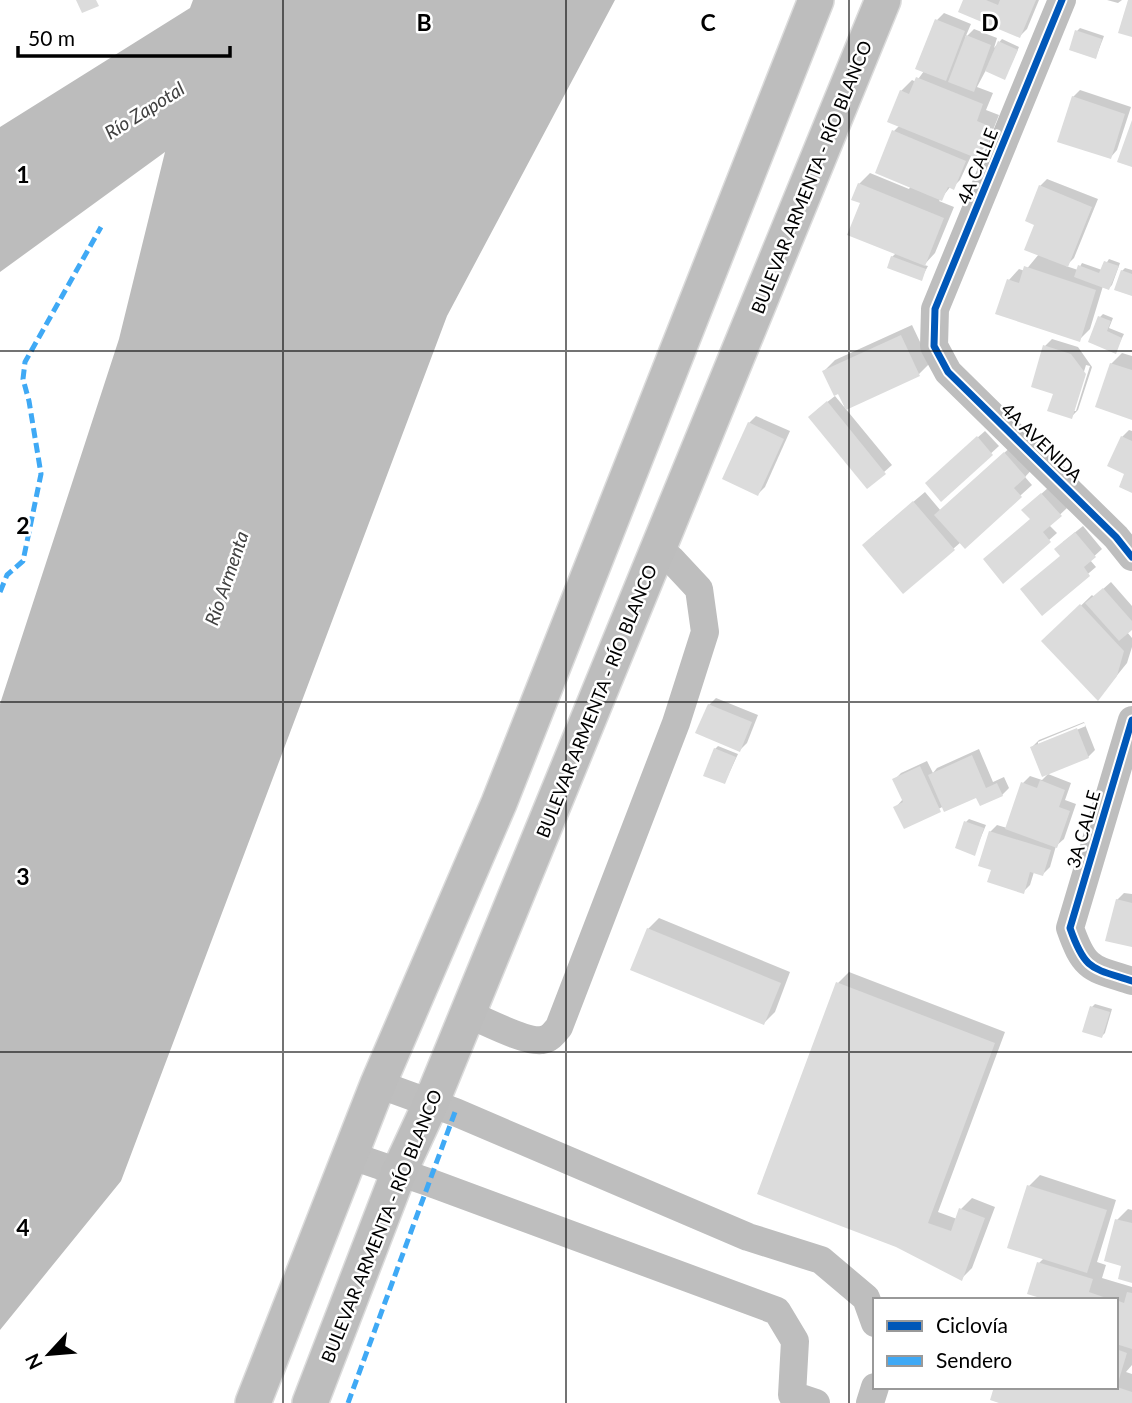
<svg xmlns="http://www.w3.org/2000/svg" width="1132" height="1403" viewBox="0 0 1132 1403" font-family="Lato,sans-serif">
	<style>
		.water { fill: #bcbcbc }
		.shadow { fill: #0003; fill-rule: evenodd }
		.building { fill: #dcdcdc }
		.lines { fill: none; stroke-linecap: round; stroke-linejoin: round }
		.major-casing { stroke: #dbdbdb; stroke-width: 38 }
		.minor { stroke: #bebebe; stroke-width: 28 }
		.major { stroke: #bdbdbd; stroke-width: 35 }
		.quiet { stroke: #3fa9f5; stroke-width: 5; stroke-dasharray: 10 5; stroke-linecap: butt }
		.cycleway-casing { stroke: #fff; stroke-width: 11 }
		.cycleway { stroke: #0057b8; stroke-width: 7 }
		.grid { fill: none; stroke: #000; stroke-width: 2; stroke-opacity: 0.55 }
		.labels { text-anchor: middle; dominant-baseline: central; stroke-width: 5; stroke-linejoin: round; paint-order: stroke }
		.street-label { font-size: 18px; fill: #000; stroke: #fff }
		.water-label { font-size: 19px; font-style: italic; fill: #404040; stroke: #fff }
		.grid-label { font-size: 23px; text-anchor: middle; font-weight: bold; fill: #000; stroke: #fff; stroke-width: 5; stroke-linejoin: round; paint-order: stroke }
	</style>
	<rect width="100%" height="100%" fill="#fff"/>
	<path class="water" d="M193,0H615L447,316L121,1181L0,1330V704L119,339L165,152L0,272V127L190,8Z"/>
	<g class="shadow">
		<path d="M964,0H1039L1027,29L1020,36Z"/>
		<path d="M1107,0H1122L1118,3Z"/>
		<path d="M944,13L971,24L965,38L974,29L997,38L994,48L1002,39L1019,47L1005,78L986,70L977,87L993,93L986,110L999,115L987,145L976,156L972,154L960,180L953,187L951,186L939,201L954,207L935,253L924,265L928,266L921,279L892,257L896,253L862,202L859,184L870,173L909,189L911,186L894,131L900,125L901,91L912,80L916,82L924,71L937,20Z"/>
		<path d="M1080,28L1104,36L1096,57L1077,31Z"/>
		<path d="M1080,90L1131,107L1117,150L1110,158L1073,97Z"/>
		<path d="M1047,179L1098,199L1074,258L1066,266L1078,270L1082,263L1102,270L1109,259L1120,263L1112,285L1109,288L1103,286L1090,329L1079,340L1009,280L1019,269L1025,271L1039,254L1036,224L1040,186Z"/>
		<path d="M1125,268L1132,270V294L1122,271Z"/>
		<path d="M1103,314L1113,318L1109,328L1124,334L1115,352L1100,317Z"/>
		<path d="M912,325L930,363L919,374L845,408L892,465L867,487L817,410L835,396L845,408L839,392L824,371L835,360Z"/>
		<path d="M1052,339L1078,347L1092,367L1078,410L1071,417L1055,393L1045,346ZM1086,365L1090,366L1076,411H1072Z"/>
		<path d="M1122,353L1132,356V418L1111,364Z"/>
		<path d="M756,416L790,431L765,487L758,494L749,423Z"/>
		<path d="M1129,430L1132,431V491L1127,473L1122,437Z"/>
		<path d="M985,431L999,446L941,499L934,476Z"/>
		<path d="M1015,443L1036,465L1025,477L1032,485L965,546L961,542L953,549L875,534L925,492L941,511Z"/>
		<path d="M1049,487L1067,508L1049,525L1057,533L1003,581L1032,519L1031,503Z"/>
		<path d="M1083,526L1102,549L1090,560L1096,567L1042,613L1062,555L1063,542Z"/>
		<path d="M1111,582L1132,606V627L1127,632L1132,638V647L1127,663L1098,699L1044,641L1092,595L1094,597Z"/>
		<path d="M716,698L758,715L747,743L740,750L709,705Z"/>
		<path d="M1084,722L1095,750L1088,757L1032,747L1039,740ZM1084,723L1086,726L1038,746V742Z"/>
		<path d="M718,746L738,754L725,782L715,749Z"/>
		<path d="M979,749L993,782L1004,777L1009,788L1002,795H977L944,806L905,827L896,807L903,799L894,780L901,773L927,761L933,773L937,768Z"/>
		<path d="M1048,774L1071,783L1065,800L1076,804L1064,839L1056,846L1050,867L1043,874L1034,872L1030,885L1023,892L993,869L990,832L997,825L1007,828L1023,783L1030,776L1042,780Z"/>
		<path d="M969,819L986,825L974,854L966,822Z"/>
		<path d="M1124,893L1132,894V945L1117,900Z"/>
		<path d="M659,918L790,972L775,1012L764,1023L648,929Z"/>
		<path d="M849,972L1005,1032L938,1212L957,1219L961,1209L972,1198L995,1207L972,1268L961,1279L897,1245L838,983Z"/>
		<path d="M1095,1004L1112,1009L1105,1033L1102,1036L1092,1007Z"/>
		<path d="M1040,1175L1116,1200L1097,1262L1106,1265L1102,1278L1132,1287V1365L1126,1372L1132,1374V1403H1005L1116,1387V1300H1053L1039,1263L1044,1258L1029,1186Z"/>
		<path d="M1128,1209L1132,1210V1281L1123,1264L1117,1220Z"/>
	</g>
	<g class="building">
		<path d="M76,0H96L99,6L82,13Z"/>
		<path d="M963,0H986L998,5L1000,0H1036L1020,38L958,12Z"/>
		<path d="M1128,0H1132V37L1118,33Z"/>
		<path d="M935,19L965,31L946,81L915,69Z"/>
		<path d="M1075,30L1102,39L1096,59L1069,50Z"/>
		<path d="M966,35L991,45L974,92L948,82Z"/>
		<path d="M998,41L1018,50L1005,80L985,71Z"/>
		<path d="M916,77L983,104L977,121L989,126L976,158L887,122L900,90L909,94Z"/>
		<path d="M1072,96L1125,114L1111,159L1057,142Z"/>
		<path d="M1132,120V167L1117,162Z"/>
		<path d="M892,130L966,161L954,190L948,187L942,201L875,173Z"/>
		<path d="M858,183L944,218L925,266L847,235L860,203L851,200Z"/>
		<path d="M1039,185L1092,207L1068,267L1024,250L1034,225L1025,221Z"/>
		<path d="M891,256L926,269L922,281L887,268Z"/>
		<path d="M1104,261L1119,266L1109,290L1074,277L1078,265L1099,273Z"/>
		<path d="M1024,266L1096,290L1080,342L995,314L1007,279L1019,283Z"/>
		<path d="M1121,270L1132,274V296L1114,290Z"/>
		<path d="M1098,316L1111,321L1107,331L1122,338L1116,354L1088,342Z"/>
		<path d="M901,335L920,376L846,410L838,394L834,396L822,371Z"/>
		<path d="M1043,345L1071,354L1086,374L1072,419L1047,411L1053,394L1031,387Z"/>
		<path d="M1110,363L1132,370V420L1095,407Z"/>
		<path d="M827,401L886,474L867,489L808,417Z"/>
		<path d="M748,422L784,439L758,496L722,479Z"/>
		<path d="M977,436L993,455L941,502L925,483Z"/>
		<path d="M1121,436L1132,441V493L1119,487L1124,474L1107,466Z"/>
		<path d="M1004,452L1026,477L1014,488L1022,497L965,549L934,515Z"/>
		<path d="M1041,493L1062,516L1043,532L1051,542L1003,584L983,559L1030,519L1021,510Z"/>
		<path d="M913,501L955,550L903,594L862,545Z"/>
		<path d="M1075,532L1096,557L1084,567L1090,576L1042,616L1020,589L1060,556L1054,549Z"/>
		<path d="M1103,588L1132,621V630L1119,641L1085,603Z"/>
		<path d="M1080,604L1124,651L1117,676L1098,701L1041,641Z"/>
		<path d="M708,704L752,722L740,752L695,733Z"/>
		<path d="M1077,728L1089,758L1042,777L1030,747Z"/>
		<path d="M714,748L736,757L725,784L703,776Z"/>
		<path d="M972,755L986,788L997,783L1003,796L980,806L976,798L944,812L928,775Z"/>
		<path d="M920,766L941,812L904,829L893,807L903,802L892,779Z"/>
		<path d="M1040,780L1065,790L1059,807L1070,811L1057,848L1005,829L1021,782L1037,788Z"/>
		<path d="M964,821L984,828L975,856L955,848Z"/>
		<path d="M989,831L1051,850L1043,876L1030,872L1024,894L987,882L991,870L978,866Z"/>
		<path d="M1116,899L1132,903V947L1105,941Z"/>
		<path d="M647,928L781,983L764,1025L630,970Z"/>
		<path d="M836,982L995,1043L928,1223L951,1231L959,1208L985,1218L962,1281L896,1247L757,1194Z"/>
		<path d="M1090,1006L1110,1012L1102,1038L1082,1032Z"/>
		<path d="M1027,1185L1107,1210L1087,1273L1007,1248Z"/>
		<path d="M1115,1219L1132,1223V1283L1118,1279L1121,1266L1104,1261Z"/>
		<path d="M1037,1262L1093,1279L1089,1292L1112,1300H1047L1027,1294Z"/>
		<path d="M1127,1292L1132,1293V1349L1116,1344V1300L1124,1303Z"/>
		<path d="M1116,1349L1127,1353L1117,1386L1116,1385Z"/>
		<path d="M994,1387H1117L1132,1392V1403H999L990,1400Z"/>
	</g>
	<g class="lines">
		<g class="major-casing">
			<g id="major">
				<path d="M253,1403L378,1084L499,803L816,0"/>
				<path d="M310,1403L399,1172L431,1103L883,0"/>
			</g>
		</g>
		<g class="minor">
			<path d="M1062,0L935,309L934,346L948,372L1116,537L1132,557"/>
			<path d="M1132,720L1070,928C1085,971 1092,968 1132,981"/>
			<path d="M468,1014C483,1020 527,1043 542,1040C550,1039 554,1033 559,1027L676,723L705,632L699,589L671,559L656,555"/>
			<path d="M378,1084L455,1112L748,1237L821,1260L866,1298L875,1323"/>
			<path d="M349,1155L431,1183L777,1311L795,1341L792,1395L816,1403"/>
			<path d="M870,1403L875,1387"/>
		</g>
		<use href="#major" class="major"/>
		<g class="quiet">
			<path d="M0,592L7,575L23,561L41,474L29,401L23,379L25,362L101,227"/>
			<path d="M348,1403L455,1112"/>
		</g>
		<g class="cycleway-casing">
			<g id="cycleway">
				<path d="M1062,0L935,309L934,346L948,372L1116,537L1132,557"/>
				<path d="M1132,720L1070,928C1085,971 1092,968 1132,981"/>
			</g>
		</g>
		<use href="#cycleway" class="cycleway"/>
	</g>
	<path class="grid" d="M283,0V1403M566,0V1403M849,0V1403M0,351H1132M0,702H1132M0,1052H1132"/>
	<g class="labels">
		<g class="street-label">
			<text transform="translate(977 166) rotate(-68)">4A CALLE</text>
			<text transform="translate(811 177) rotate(-68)">BULEVAR ARMENTA - RÍO BLANCO</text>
			<text transform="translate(1042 442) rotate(44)">4A AVENIDA</text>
			<text transform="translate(596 701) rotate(-68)">BULEVAR ARMENTA - RÍO BLANCO</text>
			<text transform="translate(1083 829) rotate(-74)">3A CALLE</text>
			<text transform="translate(381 1226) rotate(-68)">BULEVAR ARMENTA - RÍO BLANCO</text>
		</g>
		<g class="water-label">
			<text transform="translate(144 110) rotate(-32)">Río Zapotal</text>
			<text transform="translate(226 578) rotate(-71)">Río Armenta</text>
		</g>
	</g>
	<g class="grid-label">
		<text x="424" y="31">B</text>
		<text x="708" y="31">C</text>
		<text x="990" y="31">D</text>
		<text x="23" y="183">1</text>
		<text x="23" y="534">2</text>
		<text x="23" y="885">3</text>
		<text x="23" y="1236">4</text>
	</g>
	<rect x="873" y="1298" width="245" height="91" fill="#ffffff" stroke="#999999" stroke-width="2"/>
	<rect x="887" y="1321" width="35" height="10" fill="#0057b8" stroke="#999999" stroke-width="2"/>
	<text x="936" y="1333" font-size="21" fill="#000000">Ciclovía</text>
	<rect x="887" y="1356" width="35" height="10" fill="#3fa9f5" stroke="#999999" stroke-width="2"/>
	<text x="936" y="1368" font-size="21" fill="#000000">Sendero</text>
	<g transform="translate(49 1354) rotate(244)" stroke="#ffffff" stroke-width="5" paint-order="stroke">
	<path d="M0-5L12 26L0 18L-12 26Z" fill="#000000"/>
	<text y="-10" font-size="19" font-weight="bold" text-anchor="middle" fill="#000000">N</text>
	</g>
	<path d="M18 46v10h212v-10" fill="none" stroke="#000000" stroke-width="3.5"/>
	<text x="28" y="46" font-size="21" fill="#000000" stroke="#ffffff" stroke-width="5" paint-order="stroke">50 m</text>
</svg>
